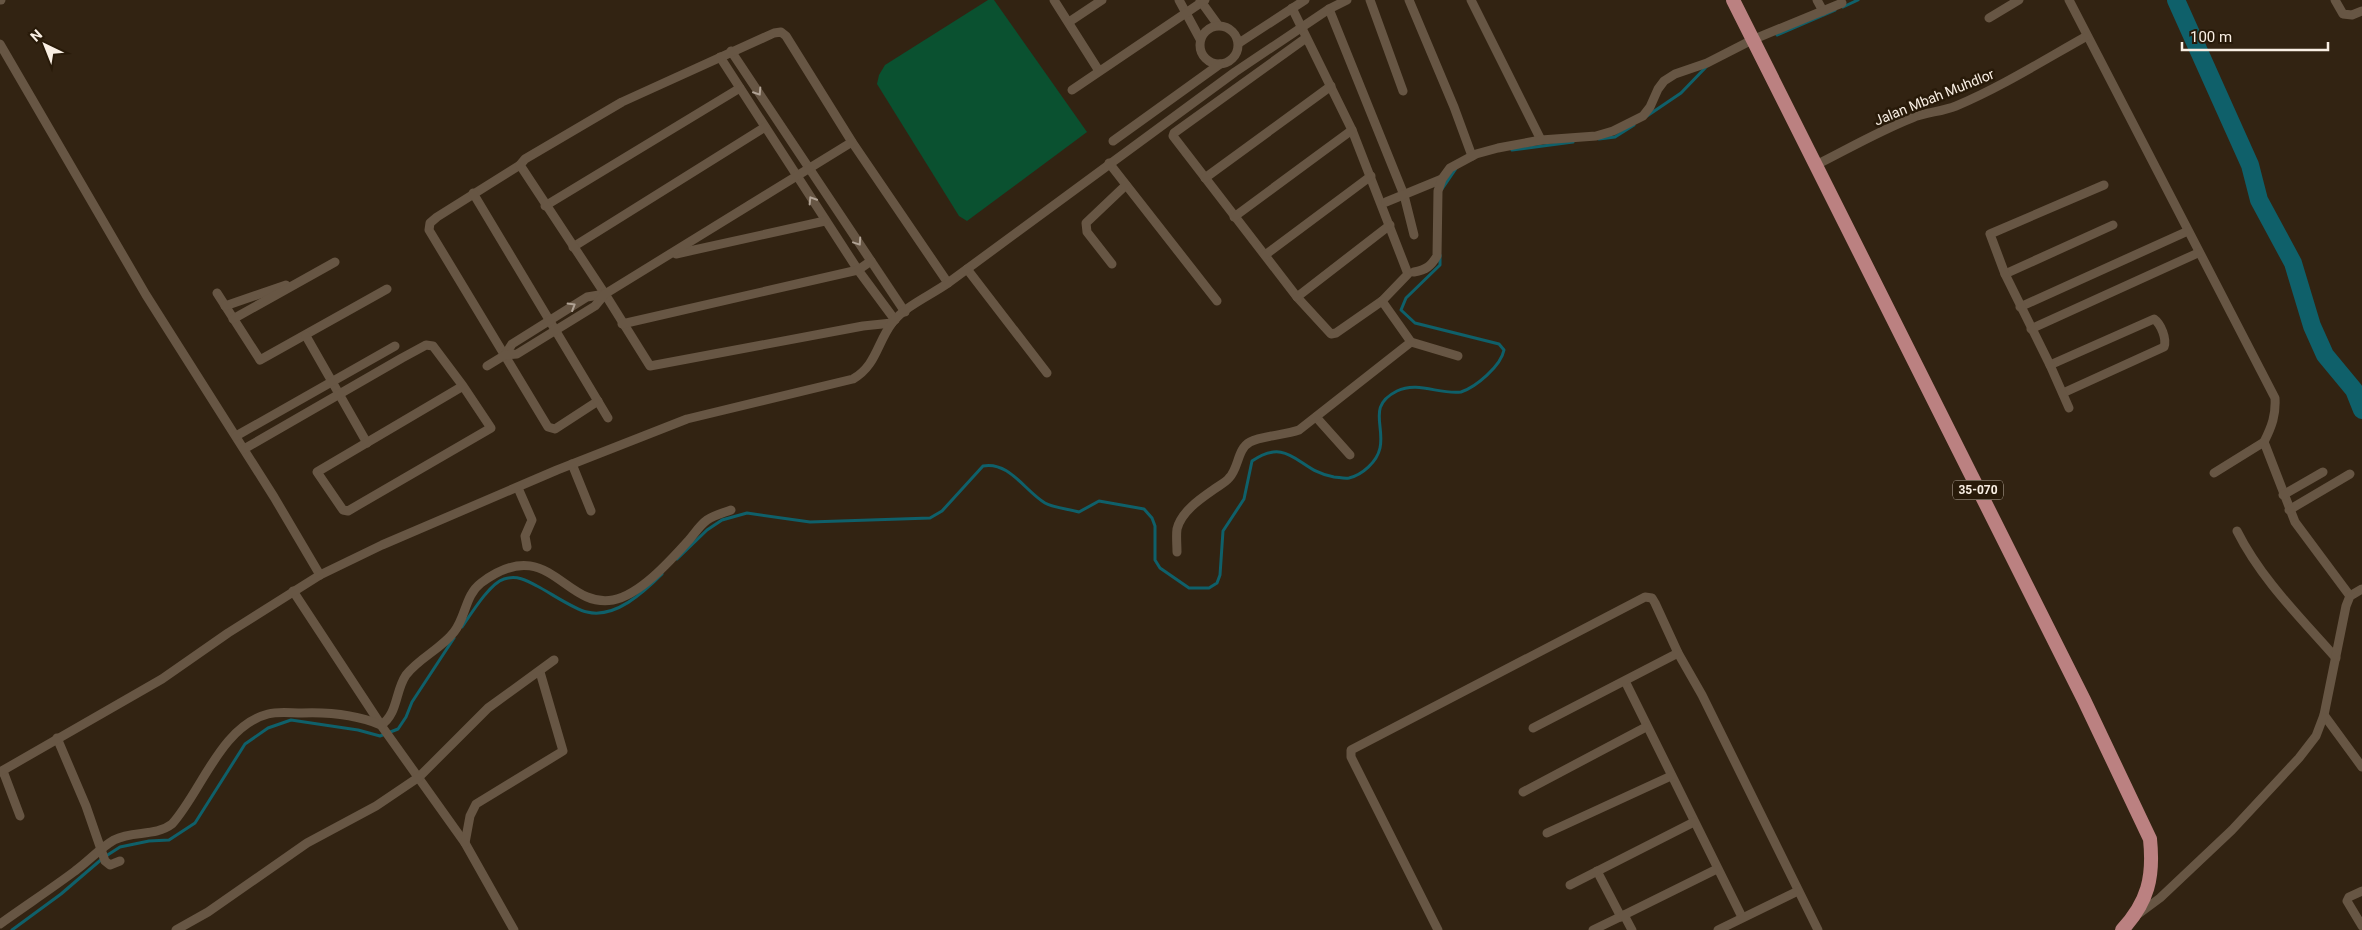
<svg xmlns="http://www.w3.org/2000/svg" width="2362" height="930" viewBox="0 0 2362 930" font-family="Roboto,sans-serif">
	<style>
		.grass { fill: #0a5130 }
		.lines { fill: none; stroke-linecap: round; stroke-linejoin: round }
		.stream { stroke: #0f606a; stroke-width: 3 }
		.river { stroke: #0f606a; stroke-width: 18 }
		.minor { stroke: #675644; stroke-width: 9 }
		.primary { stroke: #bb8181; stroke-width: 14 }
		.oneway { stroke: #b0a294 }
		.labels { text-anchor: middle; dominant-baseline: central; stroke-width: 5; stroke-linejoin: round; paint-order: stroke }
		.shield { fill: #281a09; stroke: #baafa2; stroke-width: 1 }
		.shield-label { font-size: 12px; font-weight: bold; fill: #f9efe4 }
		.street-label { font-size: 14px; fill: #f9efe4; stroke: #281a09 }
	</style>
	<rect width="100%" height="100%" fill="#322312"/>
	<path class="grass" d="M988,0H994L1087,132L967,221L959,216L877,84L879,75L885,65Z"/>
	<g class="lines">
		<g class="stream">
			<path d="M1843,7L1858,0"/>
			<path d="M1777,35L1835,10"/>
			<path d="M1647,116L1681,93L1707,66"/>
			<path d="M1599,139L1615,137L1634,125"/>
			<path d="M1512,150L1573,142"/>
			<path d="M1442,189L1457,167"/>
			<path d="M677,559L707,530L722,520L747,513L810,522L930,518L942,511L983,466C1009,461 1025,491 1045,503C1054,508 1069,509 1079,512L1099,501L1144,509L1152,518L1155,526V560L1160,568L1189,588H1209L1217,583L1220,575L1223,531L1244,499L1252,461C1290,435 1299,472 1334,477C1338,477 1344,479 1349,478C1362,475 1377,462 1380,448C1385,425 1367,406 1397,391C1418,381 1440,395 1461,392C1476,387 1501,366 1504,350L1499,344L1415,323L1401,310L1406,298L1440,265V255"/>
			<path d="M462,627C471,614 490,583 504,579C517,575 526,580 537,586C549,592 575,610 587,612C615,619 644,592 662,574"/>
			<path d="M106,856L120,847L149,841L169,840L195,823L245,744L268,728L291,720L358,730L380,736L398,729L406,717L412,702L454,638"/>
			<path d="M12,930L61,894L103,858"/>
		</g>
		<path class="river" d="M2176,0L2250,165L2259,200L2293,263L2312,326L2325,355L2354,390L2362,410"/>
		<g class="minor">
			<path d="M0,0H1"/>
			<path d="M1054,0L1099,71"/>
			<path d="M1179,0L1200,39"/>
			<path d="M1200,0L1218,25"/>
			<path d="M1370,0L1403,91"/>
			<path d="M1409,0L1454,107L1472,156"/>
			<path d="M1471,0L1541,140"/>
			<path d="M1817,0L1823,11"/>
			<path d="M2069,0L2275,398C2276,415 2272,426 2264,442L2295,522L2350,596"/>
			<path d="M2335,0L2343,14L2352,15L2362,11"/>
			<path d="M1292,8L1352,130L1408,274L1382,301L1336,333L1331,334L1297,297L1173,136L1174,133L1306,38"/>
			<path d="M1329,9L1404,195L1414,235"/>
			<path d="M1989,18L2019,0"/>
			<path d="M1069,22L1102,0"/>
			<circle cx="1219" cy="45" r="19"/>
			<path d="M1239,43L1305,0"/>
			<path d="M0,44L146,295L274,497L320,575"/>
			<path d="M731,51L905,312"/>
			<path d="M720,57L858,270L895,320"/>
			<path d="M1072,90L1205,0"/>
			<path d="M1113,141L1220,64"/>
			<path d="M1109,163L1217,301"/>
			<path d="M520,165L437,217L430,223L429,230L548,427L555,429L598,401"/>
			<path d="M1816,165C1848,149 1879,131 1912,118C1926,112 1941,112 1956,106C2001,87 2044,60 2087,36"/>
			<path d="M1205,178L1331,86"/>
			<path d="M473,193L608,418"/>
			<path d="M1386,202L1442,179"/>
			<path d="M545,206L740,88"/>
			<path d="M1234,217L1352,130"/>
			<path d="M573,247L765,127"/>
			<path d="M676,254L825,221"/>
			<path d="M1265,255L1371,176"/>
			<path d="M1112,264L1087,232L1086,223L1126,185"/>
			<path d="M967,269L1047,373"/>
			<path d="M1414,272C1426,270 1431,266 1437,256L1438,191L1442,179L1450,168L1476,154L1498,148L1541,140L1596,136L1613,131L1643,116L1650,107L1658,89L1664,81L1675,74L1707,63L1752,40L1842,3"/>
			<path d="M2005,274L2113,225"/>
			<path d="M217,293L260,360L387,289"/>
			<path d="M1297,297L1390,225"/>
			<path d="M225,306L286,285"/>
			<path d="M2020,307L2188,231"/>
			<path d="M233,319L335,262"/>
			<path d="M892,323L863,326L650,366L605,294L520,165L525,159L622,102L774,33L781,32L786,36L852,142L948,283"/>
			<path d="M622,324L858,270L871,261"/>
			<path d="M2031,329L2198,253"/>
			<path d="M306,336L367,443"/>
			<path d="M1411,342L1458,356"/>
			<path d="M505,355L512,344L587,297L605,294"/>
			<path d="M2050,365L2154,319C2161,324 2167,339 2164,347L2063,393"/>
			<path d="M487,366L505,355L517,354L595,306L605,294L852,142"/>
			<path d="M2069,408L2050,365L2005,274L1990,234L2104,185"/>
			<path d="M1316,417L1350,455"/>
			<path d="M236,436L395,346"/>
			<path d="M244,449L402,358L426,345L433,346L463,386L491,428L348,511L343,510L317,472L463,386"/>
			<path d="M572,464L591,511"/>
			<path d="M2214,473L2264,442"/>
			<path d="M518,488L532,520L525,536L527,547"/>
			<path d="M2283,495L2323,472"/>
			<path d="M2289,510L2350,474"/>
			<path d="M2237,531C2261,579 2300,617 2336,658"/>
			<path d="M1177,552C1177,545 1176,536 1177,529C1181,512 1200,499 1213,490C1218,486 1225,483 1229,478C1239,468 1237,449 1250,442C1261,436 1285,435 1299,430L1411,342L1382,301"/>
			<path d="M293,591L383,728L465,843L514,930"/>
			<path d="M1625,681L1742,917"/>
			<path d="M2324,715L2362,767"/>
			<path d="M1533,728L1678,653"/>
			<path d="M57,738L86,806L105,861L110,865L120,861"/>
			<path d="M3,771L20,816"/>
			<path d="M0,772L162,679L228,633L320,575L382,545L557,470L687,419L853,379C876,366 877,343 892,323C905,306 931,295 948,283L1235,72L1329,9L1347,0"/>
			<path d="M1523,792L1646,727"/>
			<path d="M1547,833L1671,776"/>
			<path d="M465,843L470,816L476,804L563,751L540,672"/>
			<path d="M1597,871L1621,917"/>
			<path d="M1570,885L1694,822"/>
			<path d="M2362,891L2349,897L2347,901L2362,926"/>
			<path d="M2137,915L2160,898L2232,830L2299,758L2316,736L2324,715L2346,606L2350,596L2362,589"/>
			<path d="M0,924C25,906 51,889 75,871C89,861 100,848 114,840C133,830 155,837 172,824C201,792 221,726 268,714C279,711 291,713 302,713C328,712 357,715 381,725C398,714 395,691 406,675C419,658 441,649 454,632C466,617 465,595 481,583C549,532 563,609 613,600C640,595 671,560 689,540C695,533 700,525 707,520C714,515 723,513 731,510"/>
			<path d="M176,930L208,912L307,843L376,806L419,777L488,708L554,660"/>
			<path d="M1438,930L1351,757V750L1645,597L1652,598L1655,603L1678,653L1702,695L1818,930"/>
			<path d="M1593,930L1624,915"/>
			<path d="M1632,930L1624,915L1717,869"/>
			<path d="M1718,930L1798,891"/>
		</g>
		<path class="primary" d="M1733,0L2084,700L2150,839C2154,877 2148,902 2122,930"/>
	</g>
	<defs><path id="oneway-chevron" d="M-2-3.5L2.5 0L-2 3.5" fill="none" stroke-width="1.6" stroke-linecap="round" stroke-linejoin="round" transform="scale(1.25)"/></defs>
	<g class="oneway">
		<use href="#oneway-chevron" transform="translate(758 92) rotate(57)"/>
		<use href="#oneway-chevron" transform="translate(812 200) rotate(-122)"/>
		<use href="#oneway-chevron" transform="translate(858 242) rotate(56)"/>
		<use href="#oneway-chevron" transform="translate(572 306) rotate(-31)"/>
	</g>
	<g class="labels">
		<rect class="shield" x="1953" y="480.5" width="50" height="19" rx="4"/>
		<g class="shield-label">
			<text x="1978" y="490">35-070</text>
		</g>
		<g class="street-label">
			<text transform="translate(1934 97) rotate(-22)">Jalan Mbah Muhdlor</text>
		</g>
	</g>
	<g transform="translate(45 45) rotate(317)" stroke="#281a09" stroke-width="4" paint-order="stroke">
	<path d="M0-4L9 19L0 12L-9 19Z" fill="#f9efe4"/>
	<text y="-8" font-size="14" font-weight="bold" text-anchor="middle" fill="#f9efe4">N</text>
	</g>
	<path d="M2182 42v8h146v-8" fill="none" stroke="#f9efe4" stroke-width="2.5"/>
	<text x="2190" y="42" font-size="15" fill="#f9efe4" stroke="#281a09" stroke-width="4" paint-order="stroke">100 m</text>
</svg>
